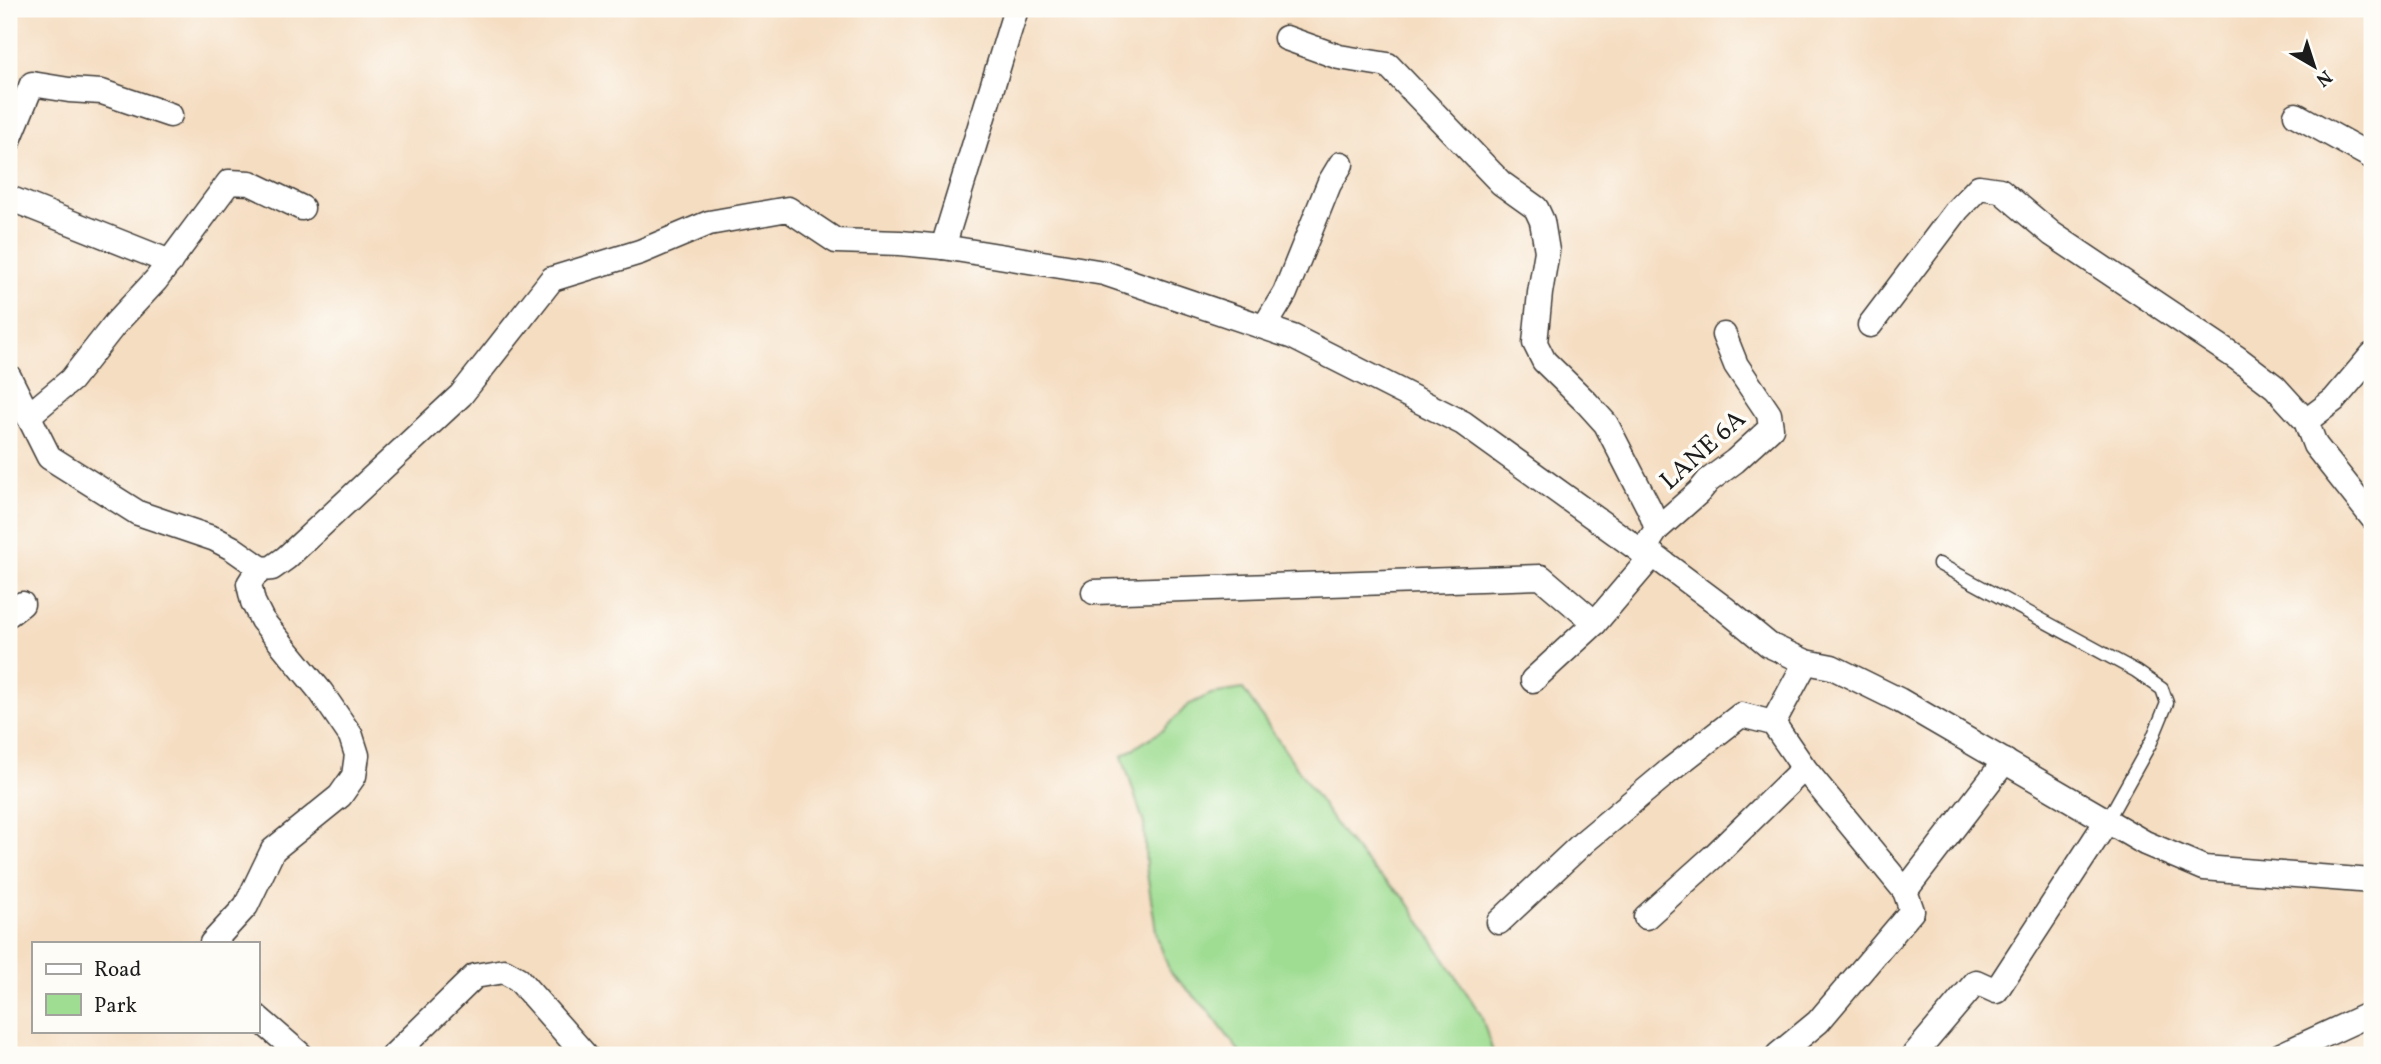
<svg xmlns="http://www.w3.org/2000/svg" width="2381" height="1064" viewBox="0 0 2381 1064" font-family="Vollkorn,serif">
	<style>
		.green { fill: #9fdd92; stroke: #5e7c57; stroke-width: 2 }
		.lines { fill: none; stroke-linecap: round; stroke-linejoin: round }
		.lane-casing { stroke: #3d3935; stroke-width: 15 }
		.street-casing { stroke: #3d3935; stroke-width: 27 }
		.lane { stroke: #fff; stroke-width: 12 }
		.street { stroke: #fff; stroke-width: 24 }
		.labels { text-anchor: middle; stroke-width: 7; stroke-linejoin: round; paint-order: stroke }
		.street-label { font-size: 26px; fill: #1c1c1c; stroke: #fdfcf7 }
	</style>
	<rect width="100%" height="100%" fill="#fdfcf7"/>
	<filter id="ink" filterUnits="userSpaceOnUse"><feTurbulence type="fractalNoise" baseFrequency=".0143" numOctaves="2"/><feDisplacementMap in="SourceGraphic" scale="14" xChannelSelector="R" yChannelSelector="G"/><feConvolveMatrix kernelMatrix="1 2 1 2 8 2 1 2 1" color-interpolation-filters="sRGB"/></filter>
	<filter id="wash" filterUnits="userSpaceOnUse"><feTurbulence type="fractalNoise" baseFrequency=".00686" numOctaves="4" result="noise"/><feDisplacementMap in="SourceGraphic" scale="28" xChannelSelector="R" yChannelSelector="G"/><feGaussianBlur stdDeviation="1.57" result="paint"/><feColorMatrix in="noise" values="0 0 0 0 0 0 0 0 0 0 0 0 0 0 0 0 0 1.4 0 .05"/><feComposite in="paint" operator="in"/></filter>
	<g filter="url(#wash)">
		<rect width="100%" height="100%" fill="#f5ddc1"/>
		<polygon class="green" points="1243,689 1345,838 1374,871 1405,898 1481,1015 1494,1055 1242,1055 1207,1009 1170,972 1157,937 1146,867 1144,824 1122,756 1163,730 1188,705 1211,694"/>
	</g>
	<g filter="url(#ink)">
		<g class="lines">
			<defs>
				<polyline id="lane" points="1939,564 2136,671 2162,689 2167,703 2151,742 2107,821"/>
				<g id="street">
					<polyline points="1286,38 1339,57 1388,65 1501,183 1536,208 1542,221 1547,251 1540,293 1535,343 1544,361 1587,403 1606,424 1650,510 1657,529 1642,552"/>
					<polyline points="2296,115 2372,157"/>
					<polyline points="9,140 32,84 69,90 102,92 170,115"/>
					<polyline points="9,198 170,262"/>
					<polyline points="943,247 1016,9"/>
					<polyline points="1870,325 1957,210 1979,187 2000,190 2052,234 2237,358 2275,387 2306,421 2315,445 2372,517"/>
					<polyline points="1265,326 1285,293 1329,184 1341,164"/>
					<polyline points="9,377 49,457 138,513 215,539 232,548 262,569 272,568 286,558 461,395 552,279 640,252 709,223 788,209 836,241 900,243 943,247 1104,273 1293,337 1463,423 1642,552 1653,555 1724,608 1769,645 1806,662 1832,667 1899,700 2145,843 2204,868 2372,881"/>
					<polyline points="28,416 71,380 115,324 156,280 229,182 250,183 302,208"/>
					<polyline points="2306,421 2334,400 2372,355"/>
					<polyline points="1657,529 1699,492 1708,481 1735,461 1771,428 1769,414 1736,365 1724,335"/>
					<polyline points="1094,592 1541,577 1595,623"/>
					<polyline points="9,614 22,604"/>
					<polyline points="1533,680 1595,623 1653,555"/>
					<polyline points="1804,768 1905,891"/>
					<polyline points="1646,917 1715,855 1804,768 1773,723 1806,662"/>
					<polyline points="1499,922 1584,842 1669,771 1741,715 1773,723"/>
					<polyline points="212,943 246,906 273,850 340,796 354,776 357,755 351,736 321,692 262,620 253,602 249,584 254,576 262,569"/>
					<polyline points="257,1017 301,1055"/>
					<polyline points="394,1055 475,976 504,971 518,979 585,1055"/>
					<polyline points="1778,1055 1818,1022 1912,911 1905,891 2005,761"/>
					<polyline points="1914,1055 1976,982 1996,991 2107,821"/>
					<polyline points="2281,1055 2372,1013"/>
				</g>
			</defs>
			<use href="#lane" class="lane-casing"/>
			<use href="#street" class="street-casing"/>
			<use href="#lane" class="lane"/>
			<use href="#street" class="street"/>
		</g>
	</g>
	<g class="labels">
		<g class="street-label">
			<text transform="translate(1702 449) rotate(-42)" y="9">LANE 6A</text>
		</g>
	</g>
	<rect width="2381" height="1064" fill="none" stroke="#fdfcf7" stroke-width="35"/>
	<rect x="32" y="942" width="228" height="91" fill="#fdfcf7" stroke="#a3a29f" stroke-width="2"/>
	<rect x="46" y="964" width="35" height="10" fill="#ffffff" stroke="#a3a29f" stroke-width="2"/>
	<text x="94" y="976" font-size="21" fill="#1c1c1c">Road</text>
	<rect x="46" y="994" width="35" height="21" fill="#9fdd92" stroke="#a3a29f" stroke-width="2"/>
	<text x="94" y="1012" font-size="21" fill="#1c1c1c">Park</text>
	<g transform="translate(2314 66) rotate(141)" stroke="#fdfcf7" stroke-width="5" paint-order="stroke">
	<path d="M0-5L12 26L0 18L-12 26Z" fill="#1c1c1c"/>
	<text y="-10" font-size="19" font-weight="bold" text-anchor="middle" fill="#1c1c1c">N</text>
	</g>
</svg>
